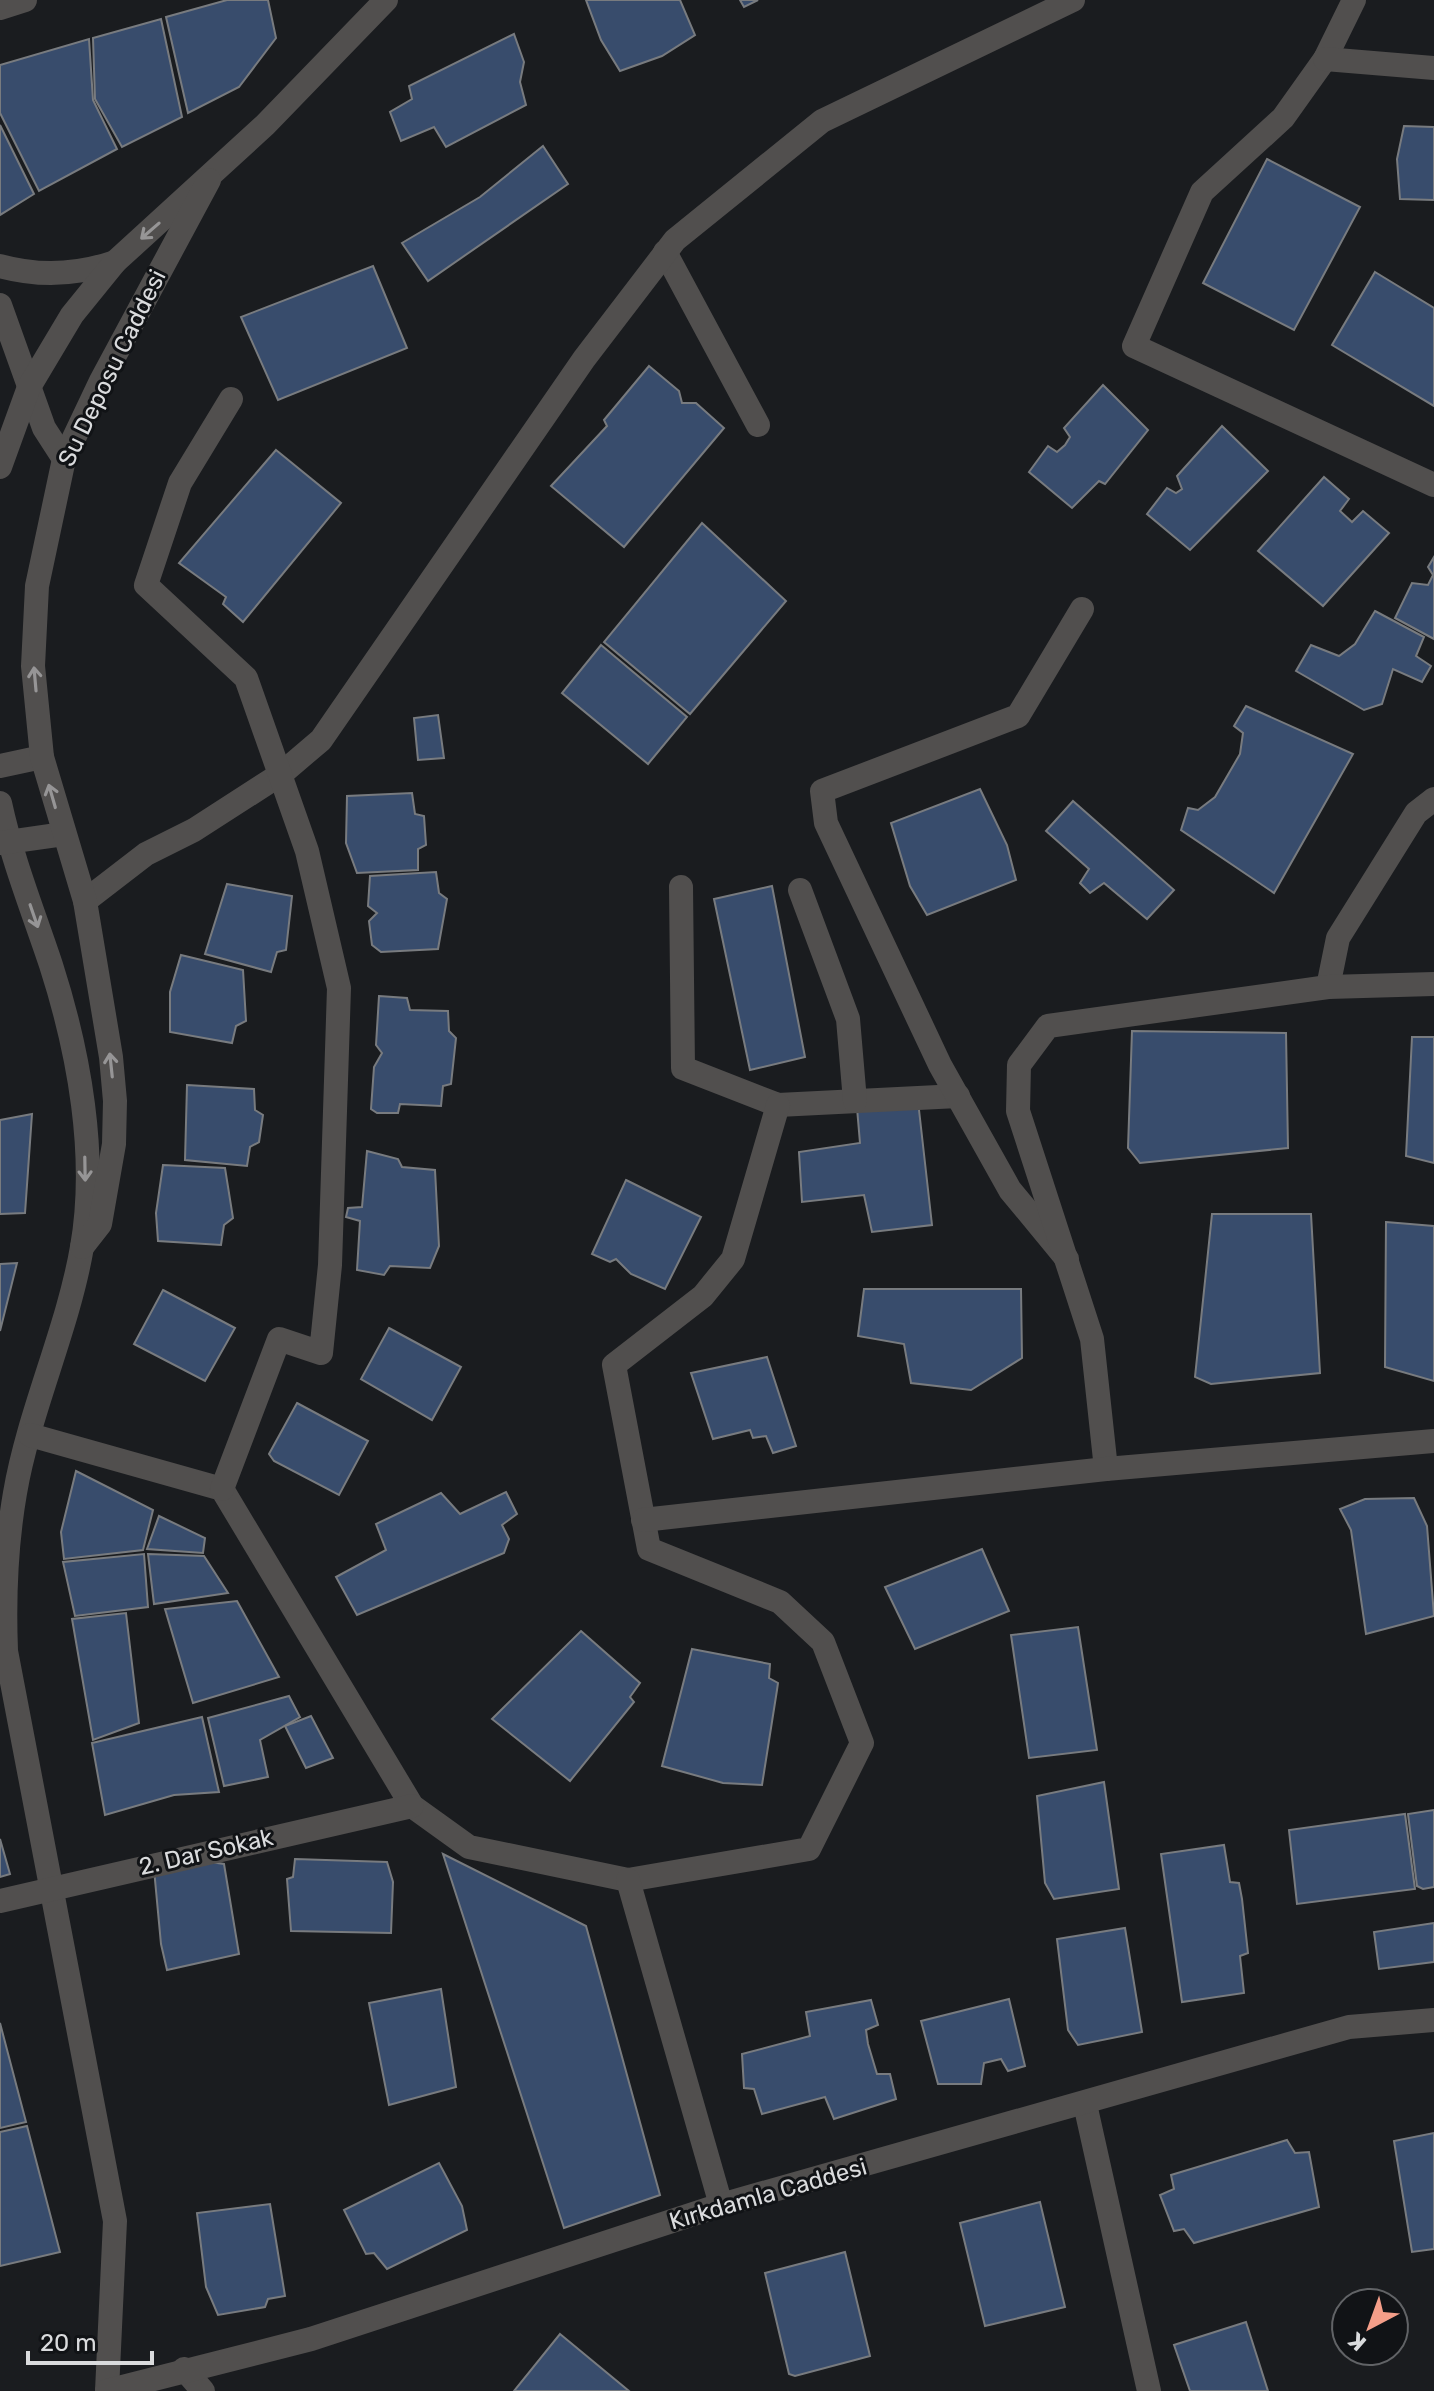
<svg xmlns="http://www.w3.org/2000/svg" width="1434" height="2391" viewBox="0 0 1434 2391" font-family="Rubik,sans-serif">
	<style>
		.building { fill: #384c6c; stroke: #787b7f; stroke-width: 2 }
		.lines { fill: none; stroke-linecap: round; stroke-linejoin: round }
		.minor { stroke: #514f4e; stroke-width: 24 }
		.oneway { stroke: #969596 }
		.labels { text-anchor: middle; stroke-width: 6; stroke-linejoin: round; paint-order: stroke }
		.street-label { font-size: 24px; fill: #dadbdd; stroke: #111316 }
	</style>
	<rect width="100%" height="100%" fill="#1a1c1f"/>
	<g class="building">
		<polygon points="227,0 268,0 276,38 239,87 188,113 166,17"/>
		<polygon points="586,0 680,0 695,35 662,56 620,71 601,40"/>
		<polygon points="740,0 758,0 744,7"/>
		<polygon points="161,19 182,117 122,147 95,99 93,38"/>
		<polygon points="514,34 524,62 520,82 526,105 446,147 434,127 401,141 390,112 412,99 409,86"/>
		<polygon points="89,39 93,100 117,149 39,191 0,113 0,65"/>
		<polygon points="0,125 34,194 0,215"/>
		<polygon points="1404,126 1434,127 1434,200 1400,199 1397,159"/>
		<polygon points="543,146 568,184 428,281 402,243 480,197"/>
		<polygon points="1267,159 1360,207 1294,330 1203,283"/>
		<polygon points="373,266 407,348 278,400 241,317"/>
		<polygon points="1375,272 1434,308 1434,406 1332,345"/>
		<polygon points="649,366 679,391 682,403 696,403 724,428 624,547 551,486 607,426 604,420"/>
		<polygon points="1103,385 1148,430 1105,484 1099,481 1072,508 1029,472 1048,446 1057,452 1065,445 1070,437 1064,428"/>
		<polygon points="1222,426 1268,471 1190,550 1147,514 1167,488 1176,493 1182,489 1177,476"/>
		<polygon points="276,450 341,503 243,622 223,604 226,597 179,563"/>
		<polygon points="1324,477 1349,499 1340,511 1352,522 1363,511 1389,533 1323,606 1258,551"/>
		<polygon points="702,523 786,601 690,714 604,642"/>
		<polygon points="1434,557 1434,639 1395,618 1412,583 1428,585 1433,575 1428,567"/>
		<polygon points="1375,611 1424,637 1416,656 1431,666 1422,682 1393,669 1382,704 1364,710 1296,671 1311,645 1339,656 1355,644"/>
		<polygon points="601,645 687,717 648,764 562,693"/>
		<polygon points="1246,706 1353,754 1274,893 1181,830 1188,808 1198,810 1215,797 1240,754 1243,733 1234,726"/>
		<polygon points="438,715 444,758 418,760 414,718"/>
		<polygon points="980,789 1007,845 1016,880 927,915 910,886 891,823"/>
		<polygon points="412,793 415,814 424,816 426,845 418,849 418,870 357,873 346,843 347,796"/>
		<polygon points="1073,801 1174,890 1147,919 1104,883 1090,893 1080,883 1089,869 1046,831"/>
		<polygon points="436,872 439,893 447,899 438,949 381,952 372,945 369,921 377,913 368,906 370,876"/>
		<polygon points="227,884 292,896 286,950 277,952 271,972 205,954"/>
		<polygon points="772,886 805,1057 750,1070 714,899"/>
		<polygon points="181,955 243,970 246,1021 236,1026 232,1043 170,1032 170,992"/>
		<polygon points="379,996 407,998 410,1010 448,1011 449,1031 456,1038 451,1084 443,1086 441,1106 400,1104 398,1113 377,1113 371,1109 374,1067 382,1053 376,1045"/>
		<polygon points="1132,1031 1286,1033 1288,1148 1140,1163 1128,1148"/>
		<polygon points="1412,1037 1434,1037 1434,1163 1406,1156"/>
		<polygon points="187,1085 254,1089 255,1110 263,1115 259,1142 250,1147 247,1166 185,1160"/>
		<polygon points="918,1101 932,1225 872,1232 864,1195 802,1202 799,1152 860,1143 857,1108"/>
		<polygon points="32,1114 25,1213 0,1214 0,1120"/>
		<polygon points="367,1151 398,1159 402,1167 435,1170 439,1246 430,1268 390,1266 384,1275 357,1270 360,1221 346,1217 348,1208 362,1207"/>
		<polygon points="163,1165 225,1168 233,1218 224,1225 221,1245 158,1241 156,1213"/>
		<polygon points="626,1180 701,1217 665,1289 631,1274 616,1259 610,1262 592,1254"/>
		<polygon points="1212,1214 1311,1214 1320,1373 1211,1384 1195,1377"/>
		<polygon points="1386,1222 1434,1226 1434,1381 1385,1367"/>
		<polygon points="17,1263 0,1331 0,1264"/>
		<polygon points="864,1289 1021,1289 1022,1358 971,1390 911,1383 904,1344 858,1336"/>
		<polygon points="163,1290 235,1328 205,1381 134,1344"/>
		<polygon points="389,1328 461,1367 432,1420 361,1379"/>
		<polygon points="767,1357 796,1446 773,1453 766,1436 753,1438 750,1430 713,1439 691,1373"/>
		<polygon points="297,1403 368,1441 339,1495 274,1461 269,1454"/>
		<polygon points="76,1471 153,1510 143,1550 64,1559 61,1532"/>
		<polygon points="506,1492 517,1514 502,1525 509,1539 504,1553 357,1615 336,1577 386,1550 376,1524 441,1493 460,1514"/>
		<polygon points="1414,1498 1427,1526 1434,1616 1366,1634 1351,1530 1340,1509 1365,1499"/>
		<polygon points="159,1516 205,1538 203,1553 147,1549"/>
		<polygon points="982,1549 1009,1611 915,1649 885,1587"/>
		<polygon points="144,1554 148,1607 75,1616 63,1562"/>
		<polygon points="148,1554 204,1556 228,1593 154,1604"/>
		<polygon points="237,1601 279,1677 193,1703 165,1609"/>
		<polygon points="126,1613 139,1723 93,1740 72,1619"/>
		<polygon points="1078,1627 1097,1750 1029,1758 1011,1635"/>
		<polygon points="581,1631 640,1683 630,1697 634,1702 570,1781 492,1719"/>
		<polygon points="692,1649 770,1664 769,1678 778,1683 777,1690 762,1785 723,1783 662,1766"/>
		<polygon points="289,1696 300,1717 260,1740 268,1777 224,1786 208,1718"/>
		<polygon points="311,1716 333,1758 306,1768 285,1726"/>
		<polygon points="202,1717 219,1792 174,1795 105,1815 92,1743"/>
		<polygon points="1104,1782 1119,1889 1054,1899 1045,1883 1037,1796"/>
		<polygon points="1434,1810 1434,1887 1423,1889 1417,1886 1408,1814"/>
		<polygon points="1405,1814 1415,1889 1297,1904 1289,1830"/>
		<polygon points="0,1839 10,1874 0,1877"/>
		<polygon points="1224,1845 1230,1882 1239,1883 1242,1899 1248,1953 1240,1956 1244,1993 1182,2002 1161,1854"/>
		<polygon points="443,1854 586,1926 660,2195 564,2228"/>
		<polygon points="295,1859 387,1862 393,1882 391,1933 291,1931 287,1879 293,1877"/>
		<polygon points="204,1861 224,1864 239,1954 167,1970 161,1944 154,1869"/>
		<polygon points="1434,1923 1434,1962 1379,1969 1374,1932"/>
		<polygon points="1125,1928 1142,2032 1078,2045 1068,2030 1057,1939"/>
		<polygon points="441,1989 456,2087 389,2105 369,2003"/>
		<polygon points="1009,1999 1025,2066 1008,2071 1001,2059 984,2063 981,2084 938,2084 921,2021"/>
		<polygon points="871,2000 878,2025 866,2030 868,2044 877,2074 890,2074 896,2099 834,2119 825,2097 762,2114 754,2089 744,2088 742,2054 810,2036 806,2012"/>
		<polygon points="0,2023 26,2122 0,2128"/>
		<polygon points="27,2126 60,2252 0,2266 0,2132"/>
		<polygon points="1434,2133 1434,2249 1412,2252 1394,2141"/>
		<polygon points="1287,2140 1295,2153 1309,2152 1319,2207 1194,2243 1184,2229 1174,2231 1160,2195 1174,2189 1171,2175"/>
		<polygon points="439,2163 462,2206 467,2230 387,2269 374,2253 366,2254 344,2210"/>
		<polygon points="1040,2202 1065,2307 985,2326 960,2223"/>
		<polygon points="270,2204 285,2296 268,2299 265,2307 218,2315 206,2287 197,2213"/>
		<polygon points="845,2252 870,2356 795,2376 789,2374 765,2273"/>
		<polygon points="1246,2322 1268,2391 1190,2391 1174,2345"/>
		<polygon points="560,2334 629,2391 514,2391"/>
	</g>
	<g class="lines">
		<g class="minor">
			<polyline points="1354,0 1325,59 1283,118 1202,192 1134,346 1434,485"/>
			<polyline points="0,8 25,0"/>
			<polyline points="1325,59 1434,68"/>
			<polyline points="665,252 758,425"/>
			<path d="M0 266C40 277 77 275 115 262"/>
			<polyline points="0,305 44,428 64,459"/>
			<polyline points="0,467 29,387 72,315 115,262 265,125 386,0"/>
			<polyline points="0,766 42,757"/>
			<path d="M0 803C12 859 33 911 51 965 79 1052 98 1156 82 1247 68 1329 29 1411 15 1493 6 1545 4 1599 6 1651L115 2221 107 2391"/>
			<polyline points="0,843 64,834"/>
			<polyline points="681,887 683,1068 778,1105 958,1096"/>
			<polyline points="800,890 848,1019 855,1101"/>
			<polyline points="85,901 146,854 194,830 281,774 321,740 584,359 675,240 822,121 1073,0"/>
			<polyline points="1328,987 1338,938 1416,813 1434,799"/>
			<polyline points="82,1247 100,1224 114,1144 115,1101 111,1057 85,901 42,757 33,666 37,586 64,459 101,381 209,180"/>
			<polyline points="1067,1259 1010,1190 940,1065 826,823 822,791 1018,716 1082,609"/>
			<polyline points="30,1435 222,1489 412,1806 469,1847 628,1880 809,1849 862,1743 823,1642 780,1602 649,1549 614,1365 703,1296 733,1259 778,1105"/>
			<polyline points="1106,1469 1092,1339 1018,1111 1019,1065 1048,1026 1328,987 1434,984"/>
			<polyline points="222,1489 279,1339 321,1353 330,1265 339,988 307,851 246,678 146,585 180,483 231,399"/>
			<polyline points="643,1520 1106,1469 1434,1441"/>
			<polyline points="628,1880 721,2205"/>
			<polyline points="0,1901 412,1806"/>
			<polyline points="1085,2104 1149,2391"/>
			<polyline points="184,2369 203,2391"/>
			<polyline points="107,2391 311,2339 721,2205 1349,2027 1434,2020"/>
		</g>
	</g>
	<defs><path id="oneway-shaft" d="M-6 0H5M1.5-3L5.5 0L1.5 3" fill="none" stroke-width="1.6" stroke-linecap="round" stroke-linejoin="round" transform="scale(2)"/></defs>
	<g class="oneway">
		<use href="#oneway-shaft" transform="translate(150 231) rotate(139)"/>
		<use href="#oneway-shaft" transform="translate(35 679) rotate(-95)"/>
		<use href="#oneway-shaft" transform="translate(52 796) rotate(-106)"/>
		<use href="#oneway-shaft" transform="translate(34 916) rotate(71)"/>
		<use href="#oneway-shaft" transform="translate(111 1065) rotate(-96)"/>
		<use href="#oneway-shaft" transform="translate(85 1169) rotate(89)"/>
	</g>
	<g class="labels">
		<g class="street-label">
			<text transform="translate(112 368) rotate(-64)" y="8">Su Deposu Caddesi</text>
			<text transform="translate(206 1852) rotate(-13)" y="8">2. Dar Sokak</text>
			<text transform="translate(768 2194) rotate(-16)" y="8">Kırkdamla Caddesi</text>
		</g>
	</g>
	<g transform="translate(1370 2327) rotate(221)"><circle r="38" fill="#111316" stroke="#616366" stroke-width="2"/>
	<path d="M0-6L14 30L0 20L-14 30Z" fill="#f49e89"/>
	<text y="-12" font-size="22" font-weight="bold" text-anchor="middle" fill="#dadbdd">K</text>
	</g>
	<path d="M28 2351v12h124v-12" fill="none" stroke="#dadbdd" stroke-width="4"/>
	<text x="40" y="2351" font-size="24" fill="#dadbdd" stroke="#111316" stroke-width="6" paint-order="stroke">20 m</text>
</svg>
